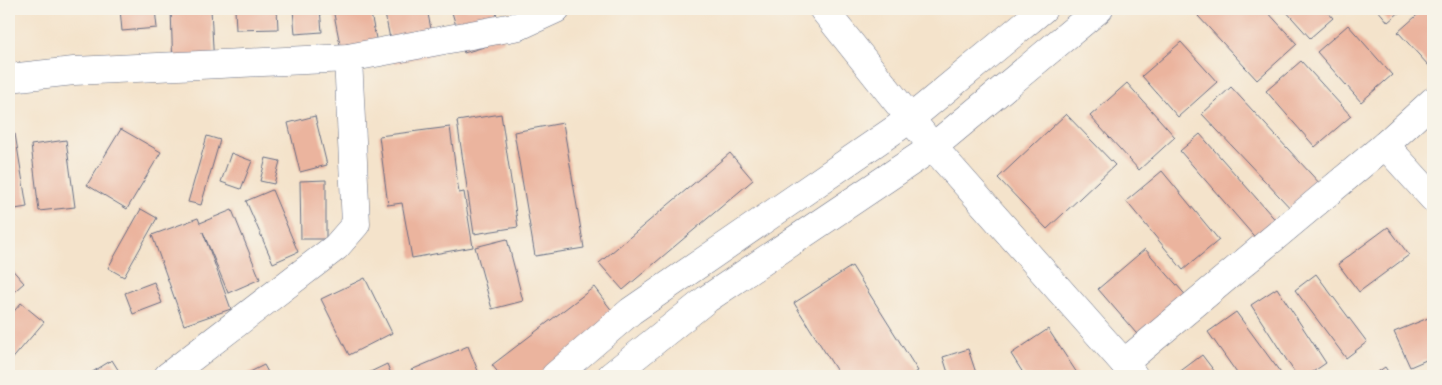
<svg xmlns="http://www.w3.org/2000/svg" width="1442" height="385" viewBox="0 0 1442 385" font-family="Sriracha,sans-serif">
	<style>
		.building { fill: #ebb49e }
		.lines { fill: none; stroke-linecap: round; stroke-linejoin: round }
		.minor-casing { stroke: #676e84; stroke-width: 29 }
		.minor { stroke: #fff; stroke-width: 28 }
	</style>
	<rect width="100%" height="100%" fill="#f7f3e8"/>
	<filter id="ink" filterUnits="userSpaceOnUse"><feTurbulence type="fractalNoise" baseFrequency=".02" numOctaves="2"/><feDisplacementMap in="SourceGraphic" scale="10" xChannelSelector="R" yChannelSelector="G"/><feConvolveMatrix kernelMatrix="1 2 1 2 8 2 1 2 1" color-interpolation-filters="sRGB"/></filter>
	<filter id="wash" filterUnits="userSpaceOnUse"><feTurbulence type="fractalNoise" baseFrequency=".0096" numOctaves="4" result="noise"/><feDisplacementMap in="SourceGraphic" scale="20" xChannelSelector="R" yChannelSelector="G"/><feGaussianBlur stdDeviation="1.12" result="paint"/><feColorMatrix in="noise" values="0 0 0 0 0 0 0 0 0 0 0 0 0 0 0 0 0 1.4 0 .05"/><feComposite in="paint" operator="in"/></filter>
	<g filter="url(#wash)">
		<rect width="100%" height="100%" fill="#f4e3cb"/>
		<g id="blocks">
			<g class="building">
				<polygon points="120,9 155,9 157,28 122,31"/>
				<polygon points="171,9 211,9 214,67 173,69"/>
				<polygon points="235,9 277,9 278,29 236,30"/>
				<polygon points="293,9 320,9 322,32 295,34"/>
				<polygon points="333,9 370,9 381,63 345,70"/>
				<polygon points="384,9 427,9 436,54 395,63"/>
				<polygon points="451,9 495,9 504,41 464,53"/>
				<polygon points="1205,9 1265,9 1297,44 1257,80 1198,16"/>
				<polygon points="1284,9 1325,9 1333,18 1310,38"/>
				<polygon points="1377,9 1399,9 1401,11 1388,22"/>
				<polygon points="1424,9 1433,9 1433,63 1429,66 1398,32"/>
				<polygon points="1348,25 1392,75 1361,102 1317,52"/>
				<polygon points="1181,42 1217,82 1178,117 1142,76"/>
				<polygon points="1301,61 1351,116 1315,147 1266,91"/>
				<polygon points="1127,83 1175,137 1139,170 1090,116"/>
				<polygon points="1231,87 1322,186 1294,212 1202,114"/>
				<polygon points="501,114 518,227 474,234 457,121"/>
				<polygon points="1066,114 1115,165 1047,229 998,178"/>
				<polygon points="315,116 327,165 300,172 288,123"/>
				<polygon points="563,123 584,248 535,256 514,132"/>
				<polygon points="450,127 459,193 464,192 473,247 412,258 402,203 388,205 379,136"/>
				<polygon points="121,129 161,152 127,209 87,185"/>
				<polygon points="15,134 27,207 9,210 9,136"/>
				<polygon points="1200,134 1279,224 1259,242 1180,151"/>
				<polygon points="207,136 220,140 201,205 188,202"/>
				<polygon points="66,140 75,207 39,211 31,145"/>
				<polygon points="231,153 252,161 241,189 221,182"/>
				<polygon points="730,153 753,180 623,290 599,263"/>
				<polygon points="266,158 280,161 274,184 260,181"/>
				<polygon points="1162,171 1219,240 1183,270 1126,201"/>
				<polygon points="326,180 326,239 301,239 300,181"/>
				<polygon points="272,190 298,252 273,263 246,201"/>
				<polygon points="141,209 157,218 124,277 108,268"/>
				<polygon points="232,210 260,279 228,293 203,232 231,309 184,325 152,235 198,218 200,223"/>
				<polygon points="1388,227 1409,255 1359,292 1338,264"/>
				<polygon points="507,239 523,301 492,309 475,247"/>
				<polygon points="1145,249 1190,300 1142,340 1098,289"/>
				<polygon points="9,266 24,283 9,296"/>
				<polygon points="852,266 918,371 910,376 840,376 794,303"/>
				<polygon points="1316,274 1367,342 1346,358 1295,290"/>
				<polygon points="365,278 392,333 349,355 321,299"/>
				<polygon points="154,282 162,303 133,314 125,293"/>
				<polygon points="594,287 616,316 536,376 501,376 492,365"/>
				<polygon points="1277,288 1326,363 1307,376 1297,376 1251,305"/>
				<polygon points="21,303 44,322 9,363 9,317"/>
				<polygon points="1236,312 1283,376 1239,376 1208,332"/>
				<polygon points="1433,316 1433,357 1410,367 1394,332"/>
				<polygon points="1048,329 1079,376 1025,376 1011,354"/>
				<polygon points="468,346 480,376 414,376 411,370"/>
				<polygon points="968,349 977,376 949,376 943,357"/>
				<polygon points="1202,355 1218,376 1174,376"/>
				<polygon points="112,360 122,376 86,376"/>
				<polygon points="387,364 392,376 362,376"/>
				<polygon points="264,365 270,376 242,376"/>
				<polygon points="1385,367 1391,376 1372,376"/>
			</g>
		</g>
	</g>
	<g filter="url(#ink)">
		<use href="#blocks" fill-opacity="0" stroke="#676e84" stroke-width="1"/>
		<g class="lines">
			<defs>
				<g id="minor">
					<polyline points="823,9 933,147 1124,363 1134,376"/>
					<polyline points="9,78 74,71 348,58 519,26 556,9"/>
					<polyline points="1385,145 1433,198"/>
					<polyline points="1124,363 1385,145 1433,101"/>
					<polyline points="168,376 336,247 356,224 348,58"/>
					<polyline points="555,376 631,311 910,119 1043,9"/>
					<polyline points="611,376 707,299 933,147 1099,9"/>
				</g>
			</defs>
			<use href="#minor" class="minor-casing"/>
			<use href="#minor" class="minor"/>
		</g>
	</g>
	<rect width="1442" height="385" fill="none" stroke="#f7f3e8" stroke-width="30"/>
</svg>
